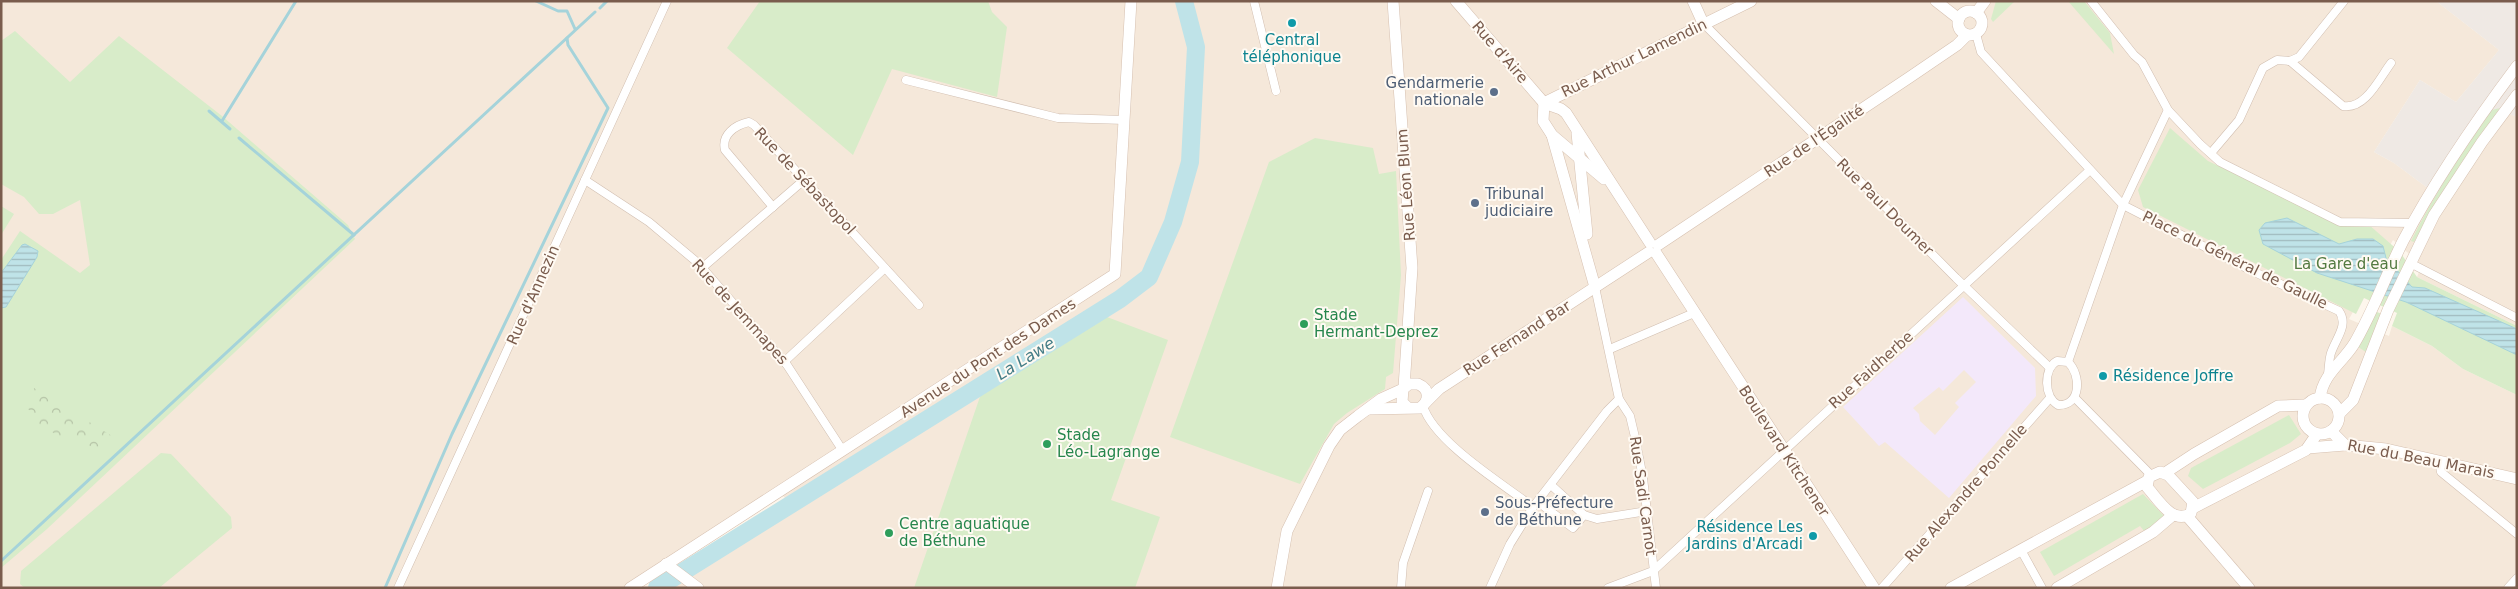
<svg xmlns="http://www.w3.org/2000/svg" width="2518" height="589" viewBox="0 0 2518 589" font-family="'DejaVu Sans',sans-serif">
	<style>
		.residential { fill: #f5e8da }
		.industrial { fill: #efe9e4 }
		.education { fill: #f3e8fa; fill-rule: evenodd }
		.green { fill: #d8ecc9 }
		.forest { fill: url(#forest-crowns) }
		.water { fill: url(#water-rules); stroke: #a5d3da }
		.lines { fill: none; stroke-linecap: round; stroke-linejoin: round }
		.stream { stroke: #a5d3da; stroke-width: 3 }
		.river { stroke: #bfe3e8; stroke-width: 18 }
		.street-casing { stroke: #d1beb0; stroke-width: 9 }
		.secondary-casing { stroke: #d6c0b0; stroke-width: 12 }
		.street { stroke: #fff; stroke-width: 8 }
		.secondary { stroke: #fff; stroke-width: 11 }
		.culture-dot { fill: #0f9aa8; stroke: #fffaf3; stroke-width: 2 }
		.service-dot { fill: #5c6f8a; stroke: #fffaf3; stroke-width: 2 }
		.leisure-dot { fill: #2e9e5b; stroke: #fffaf3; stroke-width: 2 }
		.labels { text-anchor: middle; stroke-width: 4; stroke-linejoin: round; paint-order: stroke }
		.culture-label { font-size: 15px; fill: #0d838f; stroke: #fffaf3 }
		.street-label { font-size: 15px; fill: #7a5c4d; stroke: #fffaf3 }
		.service-label { font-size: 15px; fill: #4e5e75; stroke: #fffaf3; text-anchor: start }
		.park-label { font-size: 15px; fill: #537a41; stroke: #fffaf3 }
		.leisure-label { font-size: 15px; fill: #27864d; stroke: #fffaf3; text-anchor: start }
		.water-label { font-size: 16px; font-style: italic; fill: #437c86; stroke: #fffaf3 }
	</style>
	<defs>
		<pattern id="forest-crowns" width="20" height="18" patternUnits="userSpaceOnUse" patternTransform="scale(1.25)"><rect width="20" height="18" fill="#d8ecc9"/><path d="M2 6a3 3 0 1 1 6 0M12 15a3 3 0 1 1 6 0" fill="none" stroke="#b4c2a5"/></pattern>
		<pattern id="water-rules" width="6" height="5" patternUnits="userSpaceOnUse" patternTransform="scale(1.25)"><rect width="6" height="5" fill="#bfe3e8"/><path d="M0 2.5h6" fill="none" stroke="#a0bbbe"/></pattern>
	</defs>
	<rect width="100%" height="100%" fill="#fdf6ec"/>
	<polygon class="residential" points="1,1 2436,1 2499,50 2456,102 2420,80 2374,152 2394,163 2437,195 2498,109 2517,117 2517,326 2417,277 2422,265 2393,240 2349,319 2389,336 2392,326 2432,346 2463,369 2517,395 2517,588 669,588 794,507 783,496 639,588 1,588"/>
	<polygon class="industrial" points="2436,1 2517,1 2517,117 2498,110 2437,195 2394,163 2374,152 2420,80 2456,102 2499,50"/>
	<path class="education" d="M1963 297 2035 368 2036 396 1949 498 1885 442 1879 446 1843 407ZM1964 370 1976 382 1955 403 1959 407 1935 435 1920 421 1919 414 1913 408 1939 387 1943 391Z"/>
	<g class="green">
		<polygon points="760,1 988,1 992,12 1007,27 997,97 892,69 853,155 727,48"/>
		<polygon points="1996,1 2015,1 1993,22 1991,19"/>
		<polygon points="2068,1 2084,1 2110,33 2114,54"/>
		<polygon points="15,31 70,82 119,36 222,116 348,225 355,239 47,529 1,568 1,260 20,231 80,273 90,265 80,200 53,214 39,214 24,197 1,184 1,41"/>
		<path d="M2500 108 2435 203 2414 242 2411 241C2434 195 2462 152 2492 110Z"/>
		<polygon points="2170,128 2208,161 2343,225 2368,224 2400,252 2417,277 2517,326 2517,395 2463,369 2432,346 2392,326 2397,313 2364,298 2356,314 2143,207 2138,190"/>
		<polygon points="1315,138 1373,148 1379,174 1396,171 1401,275 1393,373 1386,377 1385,389 1347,413 1334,424 1300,484 1170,437 1269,162"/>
		<polygon points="1,206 14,214 1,235"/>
		<polygon points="2377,312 2382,314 2366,352 2358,347"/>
		<polygon points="1099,314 1168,340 1111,500 1160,517 1135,588 914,588 983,388 1029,361"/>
		<polygon points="2289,415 2301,434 2290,443 2203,489 2188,476 2191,468"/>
		<polygon points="161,453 171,454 231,517 232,528 159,588 25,588 20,584 21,571"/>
		<polygon points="2143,494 2165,517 2146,533 2140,526 2054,576 2040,552"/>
	</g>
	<polygon class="forest" points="34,388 112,436 101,452 67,433 63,439 36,422 26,405"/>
	<g class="water">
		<polygon points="2287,218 2339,244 2357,239 2373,239 2383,246 2386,258 2412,287 2425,288 2517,329 2517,355 2406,302 2317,273 2263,244 2259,230 2265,223"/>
		<polygon points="25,244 38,251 37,257 6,307 1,308 1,273 22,245"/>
	</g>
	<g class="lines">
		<g class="stream">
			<polyline points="536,1 558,11 567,11 575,29"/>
			<polyline points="600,8 607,1"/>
			<polyline points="209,111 230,129"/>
			<polyline points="222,121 296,1"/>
			<polyline points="239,138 354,235"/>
			<polyline points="1,561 595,12"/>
			<polyline points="385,588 452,434 608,108 568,45 567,38"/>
		</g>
		<polyline class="river" points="657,588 1120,299 1149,277 1173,222 1190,162 1196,47 1184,1"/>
		<defs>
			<g id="street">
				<polyline points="1254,1 1276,91"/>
				<polyline points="2091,1 2134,55 2142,62 2168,110 2200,144 2220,162 2340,222 2413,223"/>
				<polyline points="1703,23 1956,278 2049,367"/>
				<path d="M1976 34 1981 52 2123 205 2250 270 2339 311C2349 325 2336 338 2331 353 2329 359 2329 367 2328 374"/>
				<path d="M2290 61 2343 106C2365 110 2379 79 2391 63"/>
				<polyline points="906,80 1058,118 1125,120"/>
				<polyline points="2211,153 2239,120 2263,68 2277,60 2290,61 2299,57 2344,1"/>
				<polyline points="585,180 649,222 698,263 787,365 843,451"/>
				<path d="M773 207 725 150C721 135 735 125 749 122L754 125 919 305"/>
				<polyline points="2410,263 2517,318"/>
				<polyline points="702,268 804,180"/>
				<polyline points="1595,287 1619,399 1630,416 1635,437 1643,478 1656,588"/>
				<polyline points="1610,349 1694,313"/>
				<polyline points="785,361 885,268"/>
				<path d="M2057 361 2068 362C2081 374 2082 406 2058 405 2044 397 2043 369 2057 361Z"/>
				<polyline points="2068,362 2123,205 2168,110"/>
				<polyline points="2075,398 2151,475"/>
				<path d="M1423 406C1434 442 1503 484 1533 507"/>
				<polyline points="2439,461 2441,472 2517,534"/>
				<polyline points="1538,502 1573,528 1584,515 1551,485"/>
				<polyline points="1584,515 1597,519 1647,511"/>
				<polyline points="2021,550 2042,588"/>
				<polyline points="398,588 667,1"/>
				<polyline points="1401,588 1403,563 1428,491"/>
				<polyline points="1490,588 1510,544 1533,507 1607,411 1619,399"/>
				<polyline points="1608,588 1653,571 2090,170"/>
				<polyline points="1882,588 2050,398"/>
				<polyline points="2508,588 2517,578"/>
			</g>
			<g id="secondary">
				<polyline points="1393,1 1412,268 1404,387"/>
				<polyline points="1456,1 1544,103"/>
				<polyline points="1693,1 1703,23"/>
				<polyline points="1936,1 1959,19"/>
				<circle cx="1970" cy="23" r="12"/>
				<polyline points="1976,13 1985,1"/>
				<polyline points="1544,103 1751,1"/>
				<polyline points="1544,103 1561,109 1566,113 1650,243"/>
				<polyline points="1544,103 1543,121 1552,135 1604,179"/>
				<polyline points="1577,133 1587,234"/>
				<polyline points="1552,135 1595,287"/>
				<polyline points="1658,245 1910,77 1957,45 1967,35"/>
				<polyline points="1656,253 1874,588"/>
				<circle cx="2321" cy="416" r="18"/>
				<path d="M2320 398C2323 374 2342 363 2354 344 2373 312 2386 275 2403 241 2435 180 2475 122 2517 66"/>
				<polyline points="1426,402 1439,389 1649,252"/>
				<path d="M1368 409 1420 408C1430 401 1430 389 1418 384H1409L1403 389 1402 402 1408 408"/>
				<polyline points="2339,414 2353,400 2388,310 2434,215 2482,142 2517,95"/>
				<polyline points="2331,431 2345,445 2386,449 2517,479"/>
				<polyline points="2308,448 2345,445"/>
				<path d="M2160 472 2168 475 2193 502 2191 513C2173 526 2158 499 2147 487L2149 477Z"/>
				<polyline points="2165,473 2194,454 2278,406 2306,405"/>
				<polyline points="2193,508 2306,450 2317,434"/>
				<polyline points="2187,516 2249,588"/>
				<polyline points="666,564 698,588"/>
				<polyline points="630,588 1115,274 1131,1"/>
				<polyline points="1277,588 1287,531 1329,446 1340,430 1358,416 1381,399 1403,389"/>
				<polyline points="1951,588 2147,481"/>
				<polyline points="2057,588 2153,532 2173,515"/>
			</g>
		</defs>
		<use href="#street" class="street-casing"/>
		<use href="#secondary" class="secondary-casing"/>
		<use href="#street" class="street"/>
		<use href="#secondary" class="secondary"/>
	</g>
	<g class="culture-dot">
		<circle cx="1292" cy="23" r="5"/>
		<circle cx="2103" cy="376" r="5"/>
		<circle cx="1813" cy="536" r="5"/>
	</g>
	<g class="service-dot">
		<circle cx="1494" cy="92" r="5"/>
		<circle cx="1475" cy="203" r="5"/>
		<circle cx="1485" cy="512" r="5"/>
	</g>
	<g class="leisure-dot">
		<circle cx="1304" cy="324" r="5"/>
		<circle cx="1047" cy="444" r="5"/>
		<circle cx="889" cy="533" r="5"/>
	</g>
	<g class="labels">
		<g class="culture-label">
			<text x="1292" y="45">Central<tspan x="1292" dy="17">téléphonique</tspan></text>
			<text x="2113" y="381" text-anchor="start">Résidence Joffre</text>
			<text x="1803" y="532" text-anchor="end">Résidence Les<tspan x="1803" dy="17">Jardins d'Arcadi</tspan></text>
		</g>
		<g class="street-label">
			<text transform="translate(1500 52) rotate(49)" y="5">Rue d'Aire</text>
			<text transform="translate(1634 58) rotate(-26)" y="5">Rue Arthur Lamendin</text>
			<text transform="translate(1814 141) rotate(-34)" y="5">Rue de l'Égalité</text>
			<text transform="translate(805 181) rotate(47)" y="5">Rue de Sébastopol</text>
			<text transform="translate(1406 185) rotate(-94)" y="5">Rue Léon Blum</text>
			<text transform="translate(1885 207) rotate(45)" y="5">Rue Paul Doumer</text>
			<text transform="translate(2235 260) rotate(26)" y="5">Place du Général de Gaulle</text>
			<text transform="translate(533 295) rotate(-66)" y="5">Rue d'Annezin</text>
			<text transform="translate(740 312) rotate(48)" y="5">Rue de Jemmapes</text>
			<text transform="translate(1517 338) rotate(-33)" y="5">Rue Fernand Bar</text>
			<text transform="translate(988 358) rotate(-33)" y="5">Avenue du Pont des Dames</text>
			<text transform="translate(1871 370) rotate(-42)" y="5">Rue Faidherbe</text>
			<text transform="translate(1784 451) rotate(57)" y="5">Boulevard Kitchener</text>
			<text transform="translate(2421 459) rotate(11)" y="5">Rue du Beau Marais</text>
			<text transform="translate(1966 493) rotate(-49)" y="5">Rue Alexandre Ponnelle</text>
			<text transform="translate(1643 496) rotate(82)" y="5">Rue Sadi Carnot</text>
		</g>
		<g class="service-label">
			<text x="1484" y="88" text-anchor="end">Gendarmerie<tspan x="1484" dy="17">nationale</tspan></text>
			<text x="1485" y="199">Tribunal<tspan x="1485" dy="17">judiciaire</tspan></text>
			<text x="1495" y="508">Sous-Préfecture<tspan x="1495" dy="17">de Béthune</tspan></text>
		</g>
		<g class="park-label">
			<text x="2346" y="269">La Gare d'eau</text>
		</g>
		<g class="leisure-label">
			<text x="1314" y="320">Stade<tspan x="1314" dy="17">Hermant-Deprez</tspan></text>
			<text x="1057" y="440">Stade<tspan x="1057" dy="17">Léo-Lagrange</tspan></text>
			<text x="899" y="529">Centre aquatique<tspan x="899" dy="17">de Béthune</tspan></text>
		</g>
		<g class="water-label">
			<text transform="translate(1025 358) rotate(-32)" y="6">La Lawe</text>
		</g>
	</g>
	<rect width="2518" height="589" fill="none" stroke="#7a5c4d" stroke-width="5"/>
</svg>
